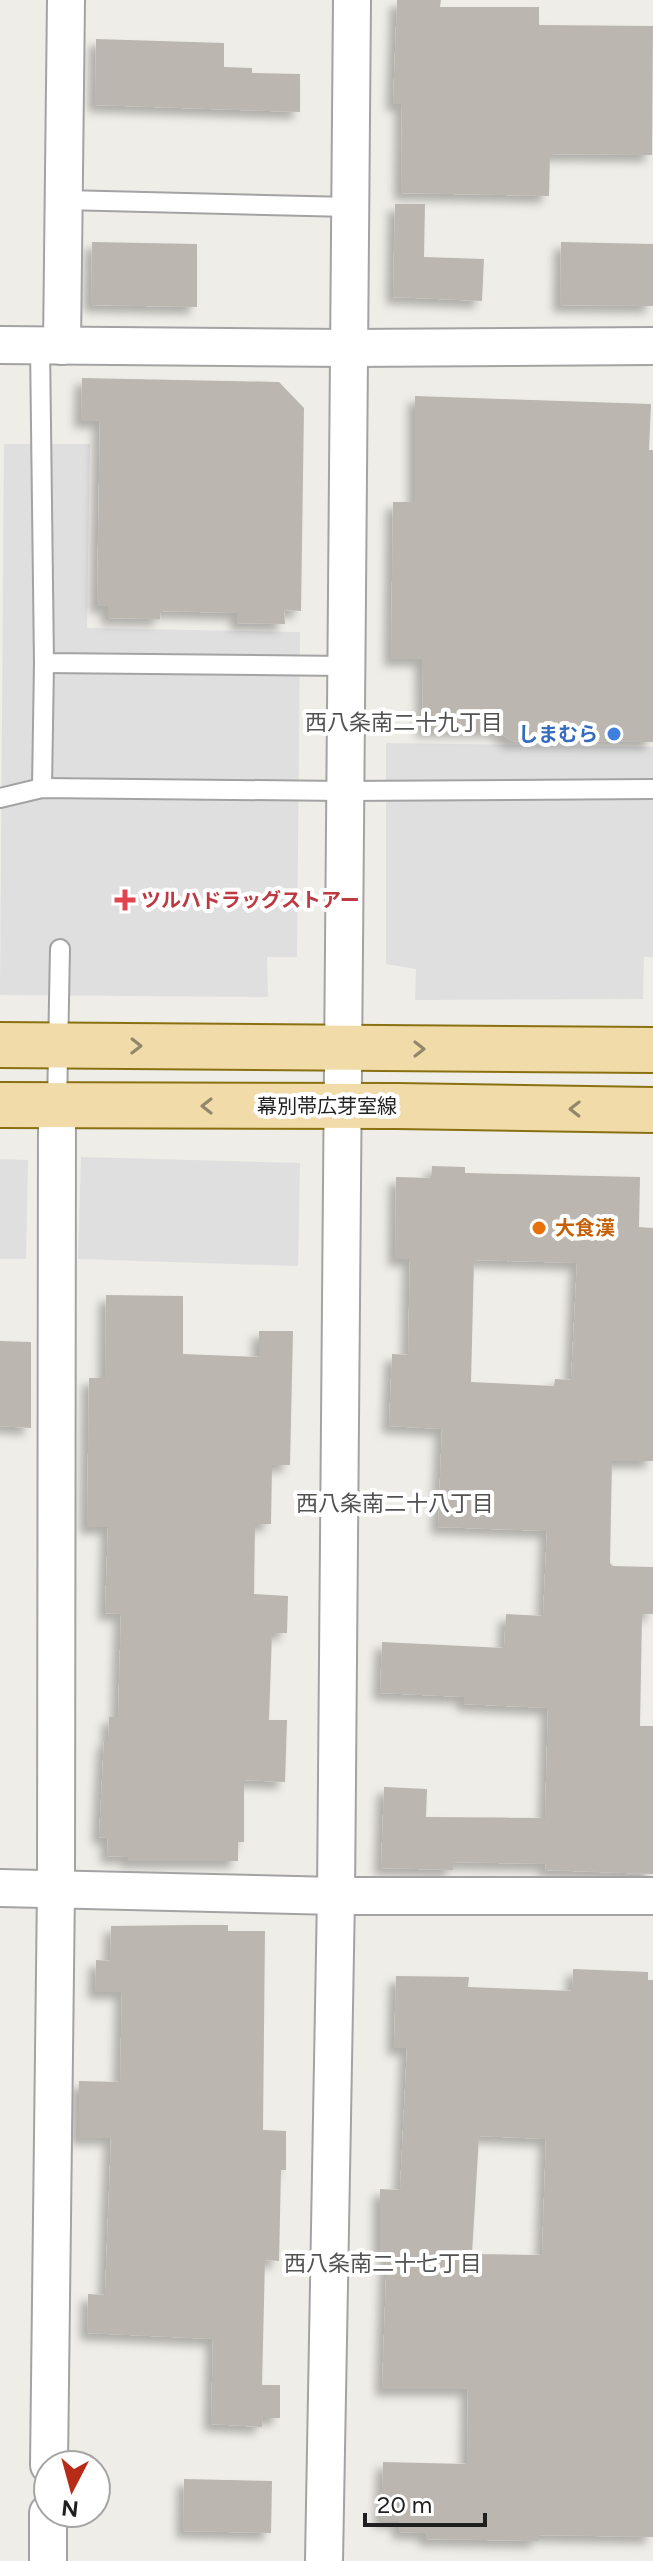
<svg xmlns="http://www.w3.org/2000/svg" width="653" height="2561" viewBox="0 0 653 2561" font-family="Figtree,'Noto Sans JP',sans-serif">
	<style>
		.parking { fill: #dfdfdf }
		.building { fill: #bcb6b0; fill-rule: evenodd; filter: url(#shadow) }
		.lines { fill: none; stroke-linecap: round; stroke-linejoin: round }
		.lane-casing { stroke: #a3a3a3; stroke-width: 22 }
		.street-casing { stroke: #a3a3a3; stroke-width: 40 }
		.primary-casing { stroke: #897112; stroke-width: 48 }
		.lane { stroke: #fff; stroke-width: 18 }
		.street { stroke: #fff; stroke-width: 36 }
		.primary { stroke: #f1dba9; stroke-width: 44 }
		.oneway { stroke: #92866b }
		.shop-dot { fill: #3f7fe0; stroke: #fff; stroke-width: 3 }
		.health-dot { fill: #e0444e; stroke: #fff; stroke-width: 3 }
		.food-dot { fill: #e8710a; stroke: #fff; stroke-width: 3 }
		.labels { text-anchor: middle; stroke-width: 8; stroke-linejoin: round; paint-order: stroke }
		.shop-label { font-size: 20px; font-weight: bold; fill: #366cbe; stroke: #fff; text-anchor: end }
		.health-label { font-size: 20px; font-weight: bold; fill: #be3a42; stroke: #fff; text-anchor: start }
		.street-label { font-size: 20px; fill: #1f1f1f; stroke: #fff }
		.food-label { font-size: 20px; font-weight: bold; fill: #c56008; stroke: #fff; text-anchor: start }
		.neighbourhood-label { font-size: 22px; fill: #525252; stroke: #fff }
	</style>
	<defs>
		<filter id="shadow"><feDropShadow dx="-7" dy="7" stdDeviation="4" flood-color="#0004"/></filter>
	</defs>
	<rect width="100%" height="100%" fill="#efede7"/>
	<g class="parking">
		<polygon points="4,444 90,444 87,628 300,632 297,957 267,957 268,997 0,995"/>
		<polygon points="386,743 653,747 653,957 644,957 643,999 415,1000 416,969 386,964"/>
		<polygon points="81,1157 300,1163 298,1266 78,1259"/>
		<polygon points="0,1159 28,1160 26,1259 0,1259"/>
	</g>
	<g class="building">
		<polygon points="397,0 441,0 440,7 539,7 539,25 653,26 652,155 550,154 549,196 401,193 402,104 393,104"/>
		<polygon points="96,39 224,43 224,67 252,68 252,73 300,74 300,112 95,105"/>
		<polygon points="395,204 425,204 424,257 484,259 482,301 393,297"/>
		<polygon points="92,242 197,244 197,307 91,305"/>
		<polygon points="561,242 653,244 653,306 560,305"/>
		<polygon points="82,378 279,382 304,408 301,611 284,610 285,624 237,623 237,613 161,611 160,619 108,618 108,606 97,606 100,421 81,421"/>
		<polygon points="415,396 651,404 649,450 653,450 653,742 512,741 495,730 423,730 422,659 391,659 393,502 415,502"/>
		<path d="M432 1166 465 1167V1173L640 1177 639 1227 653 1228V1461H612L610 1563 613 1566 653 1567V1614H642L640 1726H653V1874L545 1870 546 1864 453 1862V1870L381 1868 384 1787 427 1789 426 1817 545 1818 548 1708 464 1704V1697L380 1693 382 1642 504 1648 506 1614 543 1616 547 1531 438 1527 442 1429 389 1426 392 1354 408 1355 410 1259H395L396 1177 431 1178ZM474 1260 577 1263 571 1380 555 1379 554 1386 471 1382Z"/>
		<polygon points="106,1295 183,1296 183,1354 259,1357 259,1331 293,1331 290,1465 272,1465 271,1524 255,1524 254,1594 288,1596 287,1633 272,1633 269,1720 287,1720 285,1782 244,1780 244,1842 238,1842 238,1861 128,1861 128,1857 107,1856 108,1838 99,1837 104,1741 108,1741 109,1717 118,1717 121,1614 105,1613 108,1527 87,1527 89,1378 105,1378"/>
		<polygon points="0,1341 31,1342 31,1428 0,1426"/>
		<polygon points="191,1925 228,1925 228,1931 265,1931 263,2130 286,2131 286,2170 281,2170 279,2261 265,2260 262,2385 280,2385 280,2418 263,2418 262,2427 211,2424 213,2339 87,2333 88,2294 105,2295 111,2138 79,2138 79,2081 120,2082 122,1992 95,1992 96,1960 110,1961 111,1926"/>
		<path d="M573 1969 648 1972V1980H653V2537L538 2535V2541L426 2539V2533L399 2532V2521H381L383 2462 467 2464 468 2389H382L387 2251 380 2250V2189L400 2190 407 2048H394L396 1976 469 1977 468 1987 572 1991ZM479 2136 546 2139 542 2255 472 2254Z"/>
		<polygon points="184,2479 272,2481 271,2533 183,2531"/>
	</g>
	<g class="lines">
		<defs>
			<g id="lane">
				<polyline points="64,200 350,207"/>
				<polyline points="40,346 44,663 345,666"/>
				<polyline points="42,788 44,663"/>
				<polyline points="0,798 42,788 344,791 653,789"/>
				<polyline points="57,1106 60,949"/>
			</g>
			<g id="street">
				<polyline points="0,345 348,348 653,346"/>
				<polyline points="62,346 66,0"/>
				<polyline points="0,1888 336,1896 653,1896"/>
				<polyline points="49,2465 56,1889 57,1106"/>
				<polyline points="48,2561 48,2513"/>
				<polyline points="324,2561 336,1896 352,0"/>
			</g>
			<g id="primary">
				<polyline points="0,1045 653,1050"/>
				<polyline points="0,1105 397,1106 653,1110"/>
			</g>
		</defs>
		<use href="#lane" class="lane-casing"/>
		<use href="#street" class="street-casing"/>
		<use href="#primary" class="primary-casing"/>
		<use href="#lane" class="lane"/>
		<use href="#street" class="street"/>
		<use href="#primary" class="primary"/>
	</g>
	<defs><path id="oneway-chevron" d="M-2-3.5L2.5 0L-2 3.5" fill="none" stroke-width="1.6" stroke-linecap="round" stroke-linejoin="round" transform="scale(2)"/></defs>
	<g class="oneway">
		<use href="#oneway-chevron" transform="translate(136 1046) rotate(1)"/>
		<use href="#oneway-chevron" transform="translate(419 1049)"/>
		<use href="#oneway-chevron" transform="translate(207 1106) rotate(-180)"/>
		<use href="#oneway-chevron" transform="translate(575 1109) rotate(-179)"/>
	</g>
	<circle class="shop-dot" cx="614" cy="734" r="8"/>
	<path class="health-dot" d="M121 888h8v8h8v8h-8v8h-8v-8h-8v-8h8z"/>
	<circle class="food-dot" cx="539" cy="1228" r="8"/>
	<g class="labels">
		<g class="shop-label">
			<text x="598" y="741">しまむら</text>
		</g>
		<g class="health-label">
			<text x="141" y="907">ツルハドラッグストアー</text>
		</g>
		<g class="street-label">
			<text x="327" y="1113">幕別帯広芽室線</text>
		</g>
		<g class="food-label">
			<text x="555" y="1235">大食漢</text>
		</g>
		<g class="neighbourhood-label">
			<text x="404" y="730">西八条南二十九丁目</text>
			<text x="395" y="1511">西八条南二十八丁目</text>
			<text x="383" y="2271">西八条南二十七丁目</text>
		</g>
	</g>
	<g transform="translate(72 2489) rotate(186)"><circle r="38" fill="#ffffff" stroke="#a5a5a5" stroke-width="2"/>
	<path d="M0-6L14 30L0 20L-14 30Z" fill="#b72c18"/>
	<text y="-12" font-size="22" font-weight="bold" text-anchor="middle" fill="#1f1f1f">N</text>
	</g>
	<path d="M365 2513v12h120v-12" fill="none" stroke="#1f1f1f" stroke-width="4"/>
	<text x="377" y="2513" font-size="24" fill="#1f1f1f" stroke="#ffffff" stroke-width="6" paint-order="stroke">20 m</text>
</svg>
